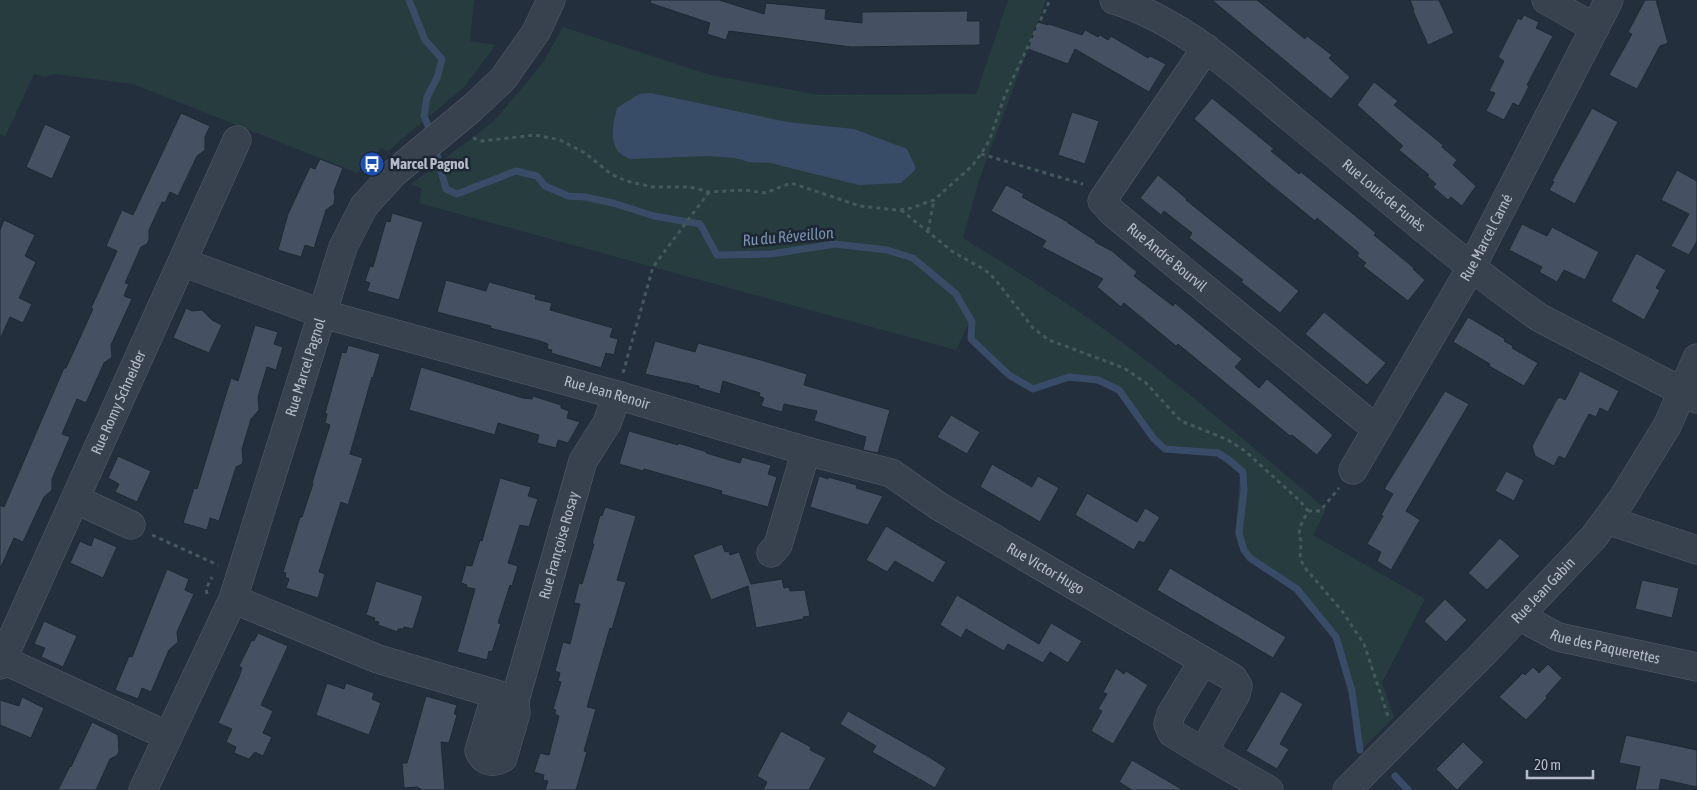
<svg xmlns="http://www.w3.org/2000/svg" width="1697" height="790" viewBox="0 0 1697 790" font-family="'Asap Condensed',sans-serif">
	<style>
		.green { fill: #263c3f }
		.water { fill: #394c67 }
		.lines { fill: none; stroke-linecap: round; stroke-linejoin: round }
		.stream { stroke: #394c67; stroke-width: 7 }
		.building { fill: #455162; stroke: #1f2835 }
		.minor-casing { stroke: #565f6c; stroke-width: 29 }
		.path { stroke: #44595c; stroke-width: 3; stroke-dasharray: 4 4; stroke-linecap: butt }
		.minor { stroke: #38414e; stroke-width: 28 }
		.labels { text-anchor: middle; stroke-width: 5; stroke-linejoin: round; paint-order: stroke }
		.poi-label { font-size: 15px; font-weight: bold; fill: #b4bcc9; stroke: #1d2633; text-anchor: start }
		.street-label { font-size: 15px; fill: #b4bcc9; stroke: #1d2633 }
		.water-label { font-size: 16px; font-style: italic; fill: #7c92b1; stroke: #1d2633 }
	</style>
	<rect width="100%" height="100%" fill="#242f3e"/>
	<g class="green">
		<polygon points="0,0 474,0 470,41 496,45 464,87 387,152 382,148 357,173 133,84 55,74 45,77 34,74 5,137 0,134"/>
		<path d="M1008 0H1046L979 180 963 238C1016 271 1069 303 1119 340 1191 393 1258 452 1326 509L1313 535 1425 599 1382 683 1394 717 1359 752 1348 691 1333 638 1291 589 1247 560 1240 550 1235 534 1240 474 1215 455 1165 451 1155 445 1116 392 1096 383 1069 381 1032 391 1005 374 969 338V323L956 350 419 203 422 189 411 184 493 122 542 64 563 27 710 75 819 95 976 94Z"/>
	</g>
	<path class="water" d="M651 93 787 122 854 129 907 149 915 166V170L901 183 859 185 786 167 771 163 749 162 735 158 707 156 630 159C607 151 612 128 617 108L639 94Z"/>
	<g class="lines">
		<g class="stream">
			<polyline points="409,0 425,40 442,59 437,78 427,97 424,116 431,133"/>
			<polyline points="435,148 446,189 457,194 516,171 537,176 545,186 568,196 585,197 613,203 654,216 700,224 717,255 771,254 835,244 887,250 913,258 956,294 972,322 971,339 1009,375 1033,389 1069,377 1098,380 1119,390 1154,439 1165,449 1218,453 1229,460 1243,472 1244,490 1239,533 1244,550 1250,558 1297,589 1336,637 1352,691 1360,750"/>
			<polyline points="1395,776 1408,790"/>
		</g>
	</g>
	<g class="building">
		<polygon points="651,0 719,0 764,14 766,3 826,9 825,19 862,23 862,12 968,11 967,21 980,21 980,45 851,47 729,31 726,40 707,34 710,23 650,3"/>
		<polygon points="1212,0 1257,0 1305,39 1307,36 1332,55 1329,58 1350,77 1331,99"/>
		<polygon points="1410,0 1439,0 1454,33 1428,45 1413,11 1414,10"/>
		<polygon points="1645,0 1656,0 1668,43 1660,46 1637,89 1609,75 1632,34 1628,32"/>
		<polygon points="1524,15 1539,22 1536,28 1553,36 1527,85 1529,86 1519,106 1513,103 1504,120 1486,111 1495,93 1489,91 1504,61 1498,57 1518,18 1521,20"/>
		<polygon points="1038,22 1048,25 1049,24 1082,35 1085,30 1098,37 1100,35 1108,40 1111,36 1148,58 1150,56 1166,64 1149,92 1075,49 1068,64 1028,49"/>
		<polygon points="1374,82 1398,101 1394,105 1443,145 1442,147 1457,160 1453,165 1476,186 1462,206 1451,197 1448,200 1433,187 1436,184 1427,176 1429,175 1399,150 1403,146 1357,105"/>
		<polygon points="1212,98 1274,149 1271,151 1299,174 1301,172 1352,213 1376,233 1374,235 1414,268 1413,269 1425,280 1408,301 1363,266 1366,263 1357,256 1359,253 1317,218 1315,221 1265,180 1194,119"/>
		<polygon points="1592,108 1618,122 1575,204 1549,190 1554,182 1552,181"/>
		<polygon points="1072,112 1099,121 1085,164 1058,155"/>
		<polygon points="181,113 210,126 205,137 205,150 197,156 178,196 170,192 165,203 162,202 149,230 149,240 147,244 141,247 125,283 129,284 124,296 132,299 111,345 112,357 104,363 86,403 77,399 62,434 70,437 52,479 52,490 44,497 23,542 14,538 0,569 0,505 4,507 64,368 66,368 93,309 91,308 117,251 106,246 122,210 133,215"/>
		<polygon points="45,124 71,136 52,179 26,167"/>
		<polygon points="320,159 343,168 334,191 335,197 334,204 326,210 314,248 305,245 301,257 278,250 288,214 310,167 315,169"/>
		<polygon points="1677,170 1697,181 1697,241 1689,255 1671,246 1689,214 1661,200"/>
		<polygon points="1158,175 1187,199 1186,200 1299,291 1280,313 1241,282 1243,280 1189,238 1192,233 1164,211 1161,215 1140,198"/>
		<polygon points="1006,185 1024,194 1022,197 1068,222 1068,223 1096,241 1095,242 1112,251 1137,272 1134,276 1173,306 1175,303 1242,359 1235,367 1259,388 1267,379 1333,435 1317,455 1292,435 1290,436 1178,344 1176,346 1124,303 1121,307 1097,287 1103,279 1042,247 1046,241 991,211"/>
		<polygon points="392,213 423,222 399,300 367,291 370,283 365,281 370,266 373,267 386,221 390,222"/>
		<polygon points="4,220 35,235 25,256 36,262 19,298 32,304 23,323 10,317 0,339 0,230"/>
		<polygon points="1522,224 1547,236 1552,227 1599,252 1585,280 1564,270 1557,282 1539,272 1542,267 1509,250"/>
		<polygon points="1636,253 1666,270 1656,288 1660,290 1644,320 1611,301"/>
		<polygon points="446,280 486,291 489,282 536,295 535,299 552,303 550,310 613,328 610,337 618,339 614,355 606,353 601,368 551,353 552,350 547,349 548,344 540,341 490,328 491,326 437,312"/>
		<polygon points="186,308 192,311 202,310 212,320 222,325 209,353 173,338"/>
		<polygon points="1324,312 1386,363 1367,385 1305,334"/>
		<polygon points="1468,317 1505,339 1504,341 1513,346 1512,348 1538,363 1524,386 1489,366 1490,364 1453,342"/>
		<polygon points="255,325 278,332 274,344 283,347 276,370 267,367 258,397 259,410 251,419 242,449 243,460 242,464 236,467 219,521 210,518 207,530 183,523 194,488 197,489 231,378 238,381"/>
		<polygon points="655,341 695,352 698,343 761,360 807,374 804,385 890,410 878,453 863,450 866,437 814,421 817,411 784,404 782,412 761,406 764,398 759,396 760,393 723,381 720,394 699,388 699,386 645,374"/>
		<polygon points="348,345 380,354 373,378 372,377 350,454 363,458 348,505 341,502 319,572 325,574 318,598 286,588 289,579 285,577 286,573 283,572 300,517 302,517 313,484 312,483 330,425 325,423 327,414 325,413 342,352 346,353"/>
		<polygon points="421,367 523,398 532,399 533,396 561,405 561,408 569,411 567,418 580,422 568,443 558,440 556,448 537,443 539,435 498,423 495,435 409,410"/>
		<polygon points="1580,371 1619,391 1608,412 1600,408 1596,417 1589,414 1565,459 1559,456 1554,466 1535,456 1532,446 1557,399 1560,397 1565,400"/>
		<polygon points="1445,391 1469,404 1406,511 1420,520 1391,570 1377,561 1381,552 1367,544 1383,516 1381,515 1393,494 1384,489"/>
		<polygon points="951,415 980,432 967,454 937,437"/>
		<polygon points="629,431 678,445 678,443 707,452 706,453 740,463 742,457 771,465 768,474 777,477 768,507 721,494 722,491 644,469 643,471 619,464"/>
		<polygon points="118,456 151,471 137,502 115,492 119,484 108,478"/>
		<polygon points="992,464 1032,487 1038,476 1059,488 1040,522 980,487"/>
		<polygon points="1506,471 1524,480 1514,501 1495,491"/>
		<polygon points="819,476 828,479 828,477 857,485 856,488 883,496 868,525 810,507"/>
		<polygon points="500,478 531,487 528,496 538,499 529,527 520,525 508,563 518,566 512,586 510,585 498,623 501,624 492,652 489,651 487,660 457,652 475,589 466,587 467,585 461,583 466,565 472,566 480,540 482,541"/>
		<polygon points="1087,493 1137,522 1145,508 1160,517 1144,543 1139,541 1134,550 1075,515"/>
		<polygon points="605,507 636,516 617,580 626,582 612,629 610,628 587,707 596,709 584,751 587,752 576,790 545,790 548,781 543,780 544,775 534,772 540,753 549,755 559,716 555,714 556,710 553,709 561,682 558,681 560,673 555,671 563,642 570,644 580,604 574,603 579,583 582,584 594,544 592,544 600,515 602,516"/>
		<polygon points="886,526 946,562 933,583 895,561 887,572 866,560"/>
		<polygon points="94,537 117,547 103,578 70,563 80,541 91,546"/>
		<polygon points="1500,538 1520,556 1487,590 1468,573"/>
		<polygon points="722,544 725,552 729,551 730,555 739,552 751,584 782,579 784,588 789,587 790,591 805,590 810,616 803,617 804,619 756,628 748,586 711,600 693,555"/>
		<polygon points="1170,568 1286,637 1273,658 1157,590"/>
		<polygon points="167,569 189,579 185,590 194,594 177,632 178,642 169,650 151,692 142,688 138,699 115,690 129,656 132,657"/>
		<polygon points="1642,580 1679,588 1672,618 1635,609"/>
		<polygon points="376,581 423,596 413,629 404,627 403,629 398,629 398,632 378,625 379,622 374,621 375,618 366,615"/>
		<polygon points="957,595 1039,644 1051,623 1082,641 1068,663 1050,652 1043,663 1008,644 1004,651 966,629 961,638 940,625"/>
		<polygon points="1445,599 1467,620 1446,642 1424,621"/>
		<polygon points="44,621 77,636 63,667 41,657 45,648 34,644"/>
		<polygon points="258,633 288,646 261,705 273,711 263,733 272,737 263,756 255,752 249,759 234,753 236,747 226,742 232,729 218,723 239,677 242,668 239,666 252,640 254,641"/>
		<polygon points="1548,664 1562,678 1546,696 1547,698 1526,720 1499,697 1523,673 1525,675 1533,667 1539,673"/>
		<polygon points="1116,668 1124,674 1126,671 1148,685 1113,744 1091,731 1102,711 1098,709 1107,694 1103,692"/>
		<polygon points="327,683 344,689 346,683 374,693 372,699 381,703 369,735 316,715"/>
		<polygon points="1281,691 1303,704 1280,744 1289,749 1277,769 1246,751"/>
		<polygon points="426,696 457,705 454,714 457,715 449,743 441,742 445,790 422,790 417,787 404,788 402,763 407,763"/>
		<polygon points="22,697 44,708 31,738 0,725 0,700 19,706"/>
		<polygon points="848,711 929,757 946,768 935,788 872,752 876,746 840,724"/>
		<polygon points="92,722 118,735 119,752 116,756 110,759 96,790 58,790 70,766 71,767"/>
		<polygon points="781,731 811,747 810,750 826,758 809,790 763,790 767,782 757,776"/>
		<polygon points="1626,735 1697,750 1697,787 1661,779 1659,790 1635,790 1640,767 1619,763"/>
		<polygon points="1463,742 1484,762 1457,790 1436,769"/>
		<polygon points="1132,760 1183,790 1132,790 1119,782"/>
	</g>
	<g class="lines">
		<defs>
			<g id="minor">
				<path id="s1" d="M1114 0C1184 22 1237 73 1292 119 1374 186 1454 258 1540 318L1697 399"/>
				<polyline points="1546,0 1595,28"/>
				<path id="s2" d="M1206 48 1102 201 1113 213 1364 419 1378 427"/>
				<path id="s3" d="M182 262 323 314 617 395 806 451 891 473 940 507 1233 678 1238 686 1236 694 1203 752 1172 733 1168 724 1171 714 1203 661"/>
				<path id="s4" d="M1353 470 1472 266 1609 0"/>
				<polyline points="75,499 131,525"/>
				<polyline points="1607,520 1697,550"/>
				<polyline points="771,553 778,545 806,451"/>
				<path d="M233 599 378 659 496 694 479 751C484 762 493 764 503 758L516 713 515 700 496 694"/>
				<path id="s5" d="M1521 614 1530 622 1558 637 1697 667"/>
				<polyline points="3,660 168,736"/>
				<path id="s6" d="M0 665 237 140"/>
				<path id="s7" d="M515 700 583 461 607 423 617 395"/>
				<polyline points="1203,752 1269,790"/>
				<path id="s8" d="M143 790 233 599 343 247 364 206 394 173 471 109 503 79 536 32 551 0"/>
				<path id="s9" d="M1347 790 1480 657 1593 538 1622 499 1667 426 1697 358"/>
			</g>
		</defs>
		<use href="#minor" class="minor-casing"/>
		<g class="path">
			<polyline points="473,138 482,141 535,135 560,140 585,153 611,174 626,181 653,187 690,187 709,192 745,190 765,193 791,183 860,206 896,210 908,209 934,200 972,166 981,154 989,141 1005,95 1050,0"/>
			<polyline points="981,154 1083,184"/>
			<polyline points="901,210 953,252 985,270 995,279 1033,328 1049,340 1124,368 1146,383 1181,421 1228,440 1245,451 1300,501 1308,511 1300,527 1299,535 1301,541 1300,559 1306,569 1342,611 1364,644 1388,716"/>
			<polyline points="928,231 934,200"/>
			<polyline points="623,373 653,267 709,192"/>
			<polyline points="1308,511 1320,511 1339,488"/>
			<polyline points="152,535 218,565"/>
			<polyline points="207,594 206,589 212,577"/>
		</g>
		<use href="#minor" class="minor"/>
	</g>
	<defs>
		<symbol id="bus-disc" viewBox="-11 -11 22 22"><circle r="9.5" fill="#1a4fb4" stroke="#1d2633"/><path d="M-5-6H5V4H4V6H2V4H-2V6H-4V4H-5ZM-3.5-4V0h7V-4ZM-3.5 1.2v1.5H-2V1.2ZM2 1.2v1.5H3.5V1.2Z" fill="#fff"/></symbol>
	</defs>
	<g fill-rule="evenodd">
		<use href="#bus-disc" x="358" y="150" width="28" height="28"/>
	</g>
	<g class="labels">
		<g class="poi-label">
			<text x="390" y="169">Marcel Pagnol</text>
		</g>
		<g class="street-label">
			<text dy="5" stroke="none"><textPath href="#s1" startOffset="335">Rue Louis de Funès</textPath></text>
			<text dy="5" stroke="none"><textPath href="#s4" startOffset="268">Rue Marcel Carné</textPath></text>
			<text dy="5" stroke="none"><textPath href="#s2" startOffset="271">Rue André Bourvil</textPath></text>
			<text dy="5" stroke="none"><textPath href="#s8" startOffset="454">Rue Marcel Pagnol</textPath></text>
			<text dy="5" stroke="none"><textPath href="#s3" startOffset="445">Rue Jean Renoir</textPath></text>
			<text dy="5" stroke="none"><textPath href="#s6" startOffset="288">Rue Romy Schneider</textPath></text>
			<text dy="5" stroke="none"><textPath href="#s7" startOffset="161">Rue Françoise Rosay</textPath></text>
			<text dy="5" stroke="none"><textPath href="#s3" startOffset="922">Rue Victor Hugo</textPath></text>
			<text dy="5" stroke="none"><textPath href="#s9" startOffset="280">Rue Jean Gabin</textPath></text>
			<text dy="5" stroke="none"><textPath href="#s5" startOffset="92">Rue des Paquerettes</textPath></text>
		</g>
		<g class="water-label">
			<text transform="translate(788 236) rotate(-5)" y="6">Ru du Réveillon</text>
		</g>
	</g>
	<path d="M1527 770v8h66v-8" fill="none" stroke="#b4bcc9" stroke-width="2.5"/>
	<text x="1534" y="770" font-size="15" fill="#b4bcc9" stroke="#1d2633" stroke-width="4" paint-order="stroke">20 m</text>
</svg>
